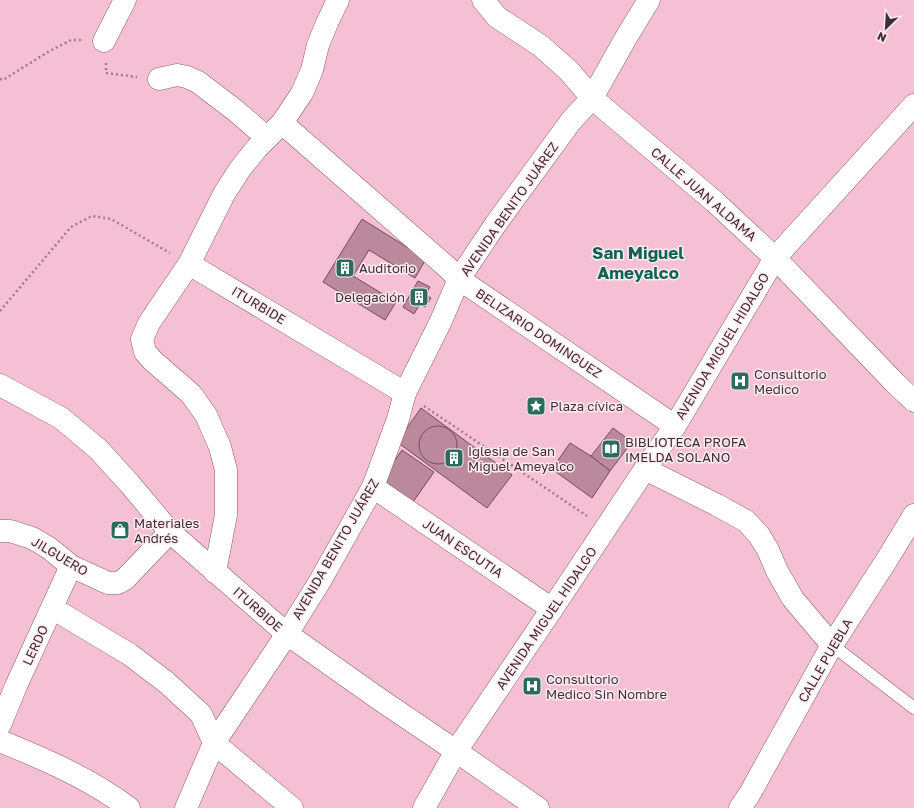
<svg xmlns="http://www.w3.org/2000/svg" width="914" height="808" viewBox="0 0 914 808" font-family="'Golos Text',sans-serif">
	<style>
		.building { fill: #bb899c; stroke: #774a5c }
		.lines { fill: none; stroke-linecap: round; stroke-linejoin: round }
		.service-casing { stroke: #8d5e70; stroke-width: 13 }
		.minor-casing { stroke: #8d5e70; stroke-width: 23 }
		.tertiary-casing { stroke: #8d5e70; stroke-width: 23 }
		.path { stroke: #9f7a88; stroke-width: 2.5; stroke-dasharray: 2 3; stroke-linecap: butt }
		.service { stroke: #fff; stroke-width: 12 }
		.minor { stroke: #fff; stroke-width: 22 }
		.tertiary { stroke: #fff; stroke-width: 22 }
		.labels { text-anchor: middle; stroke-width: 3; stroke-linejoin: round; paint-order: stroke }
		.street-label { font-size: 13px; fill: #412c34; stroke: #feedf3 }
		.poi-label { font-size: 13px; fill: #412c34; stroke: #feedf3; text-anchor: start }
		.district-label { font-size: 17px; font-weight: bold; fill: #0f6352; stroke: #feedf3 }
	</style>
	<rect width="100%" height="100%" fill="#f5c0d4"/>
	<g class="building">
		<polygon points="362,219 426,259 415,278 369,250 353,276 396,302 385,320 323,282"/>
		<polygon points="418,281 430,287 425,295 431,298 425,307 420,304 414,314 403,307"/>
		<polygon points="421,408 512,475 487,508 397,442"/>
		<circle cx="438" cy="445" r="19"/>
		<polygon points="613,428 632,442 610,471 591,456"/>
		<polygon points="570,443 591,456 610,471 592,498 552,469"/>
		<polygon points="402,450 434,472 413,502 381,480"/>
	</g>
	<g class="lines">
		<defs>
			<polyline id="service" points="832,645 914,708"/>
			<g id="minor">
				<polyline points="483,0 497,17 541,46 569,71 592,98 715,202 775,258 895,383 914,401"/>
				<polyline points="104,41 125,0"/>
				<polyline points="159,79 177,75 187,77 198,82 236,111 267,138"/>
				<polyline points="282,123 448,268 459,279 675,426"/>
				<polyline points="189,264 405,393"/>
				<polyline points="0,385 61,418 98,449 129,483 170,532 287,634 382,701 456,751 538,808"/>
				<polyline points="645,469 717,505 746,521 759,535 768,550 777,571 793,599 832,645"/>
				<polyline points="373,487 552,609"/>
				<polyline points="0,531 10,531 32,538 49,548 71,566 108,583 118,583 125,579 170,532"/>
				<polyline points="215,572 226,515 226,470 220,447 206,415 191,394 153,361 145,352 142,339 149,323 189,264 224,194 240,169 257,148 282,123 302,93 312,70 318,45 327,23 338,0"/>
				<polyline points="52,608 129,654 166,682 201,714 214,743 292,808"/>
				<polyline points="0,725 16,686 71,566"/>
				<path d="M0 741C46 760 89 778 129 808"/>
				<polyline points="740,808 749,795 832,645 888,558 914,515"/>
			</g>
			<g id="tertiary">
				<polyline points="186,808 214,743 287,634 320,581 373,487 398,419 405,393 440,323 459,279 495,225 571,121 592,98 627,36 649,0"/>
				<polyline points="424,808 456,751 552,609 645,469 675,426 775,258 914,105"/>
			</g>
		</defs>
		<use href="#service" class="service-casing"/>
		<use href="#minor" class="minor-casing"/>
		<use href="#tertiary" class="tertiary-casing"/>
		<g class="path">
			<polyline points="106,63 106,73 137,77"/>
			<polyline points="0,79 3,80 48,52 71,40 83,40"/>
			<polyline points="0,311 71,227 92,216 111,219 170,253"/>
			<polyline points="424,406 587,516"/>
		</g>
		<use href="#service" class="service"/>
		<use href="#minor" class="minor"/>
		<use href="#tertiary" class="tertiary"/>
	</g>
	<defs>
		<symbol id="building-square" viewBox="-11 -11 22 22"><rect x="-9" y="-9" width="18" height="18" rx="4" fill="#2b6d5d" stroke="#feedf3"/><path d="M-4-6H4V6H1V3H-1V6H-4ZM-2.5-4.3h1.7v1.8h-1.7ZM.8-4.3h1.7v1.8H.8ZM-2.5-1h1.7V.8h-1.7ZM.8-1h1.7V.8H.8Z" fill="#fff"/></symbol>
		<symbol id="hospital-square" viewBox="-11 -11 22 22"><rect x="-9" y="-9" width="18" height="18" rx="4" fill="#2b6d5d" stroke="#feedf3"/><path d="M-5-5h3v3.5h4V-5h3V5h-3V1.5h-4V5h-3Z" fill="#fff"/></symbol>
		<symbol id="sight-square" viewBox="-11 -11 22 22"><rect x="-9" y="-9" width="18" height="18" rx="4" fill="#2b6d5d" stroke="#feedf3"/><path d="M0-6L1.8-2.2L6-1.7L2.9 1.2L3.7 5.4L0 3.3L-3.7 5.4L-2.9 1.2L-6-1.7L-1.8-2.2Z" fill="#fff"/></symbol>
		<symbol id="library-square" viewBox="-11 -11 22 22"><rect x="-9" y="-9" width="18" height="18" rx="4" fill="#2b6d5d" stroke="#feedf3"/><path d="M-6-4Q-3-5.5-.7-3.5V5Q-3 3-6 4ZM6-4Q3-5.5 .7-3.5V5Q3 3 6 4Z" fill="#fff"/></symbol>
		<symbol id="shop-square" viewBox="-11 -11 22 22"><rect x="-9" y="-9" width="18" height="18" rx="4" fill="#2b6d5d" stroke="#feedf3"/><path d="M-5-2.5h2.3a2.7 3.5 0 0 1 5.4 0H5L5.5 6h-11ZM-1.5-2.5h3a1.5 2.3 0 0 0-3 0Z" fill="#fff"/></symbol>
	</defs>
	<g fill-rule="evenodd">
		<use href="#building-square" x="334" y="257" width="22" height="22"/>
		<use href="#building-square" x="408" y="286" width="22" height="22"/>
		<use href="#hospital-square" x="729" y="370" width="22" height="22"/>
		<use href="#sight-square" x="525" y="395" width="22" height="22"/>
		<use href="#library-square" x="600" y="438" width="22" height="22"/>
		<use href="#building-square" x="443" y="447" width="22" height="22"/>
		<use href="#shop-square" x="109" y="519" width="22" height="22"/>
		<use href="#hospital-square" x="521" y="675" width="22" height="22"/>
	</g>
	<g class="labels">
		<g class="street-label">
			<text transform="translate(704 194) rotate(41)" y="5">CALLE JUAN ALDAMA</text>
			<text transform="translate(509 209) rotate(-55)" y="5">AVENIDA BENITO JUÁREZ</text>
			<text transform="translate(259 305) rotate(31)" y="5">ITURBIDE</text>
			<text transform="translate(539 333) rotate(34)" y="5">BELIZARIO DOMINGUEZ</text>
			<text transform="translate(722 346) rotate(-59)" y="5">AVENIDA MIGUEL HIDALGO</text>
			<text transform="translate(463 548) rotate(34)" y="5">JUAN ESCUTIA</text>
			<text transform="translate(335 549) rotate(-60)" y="5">AVENIDA BENITO JUÁREZ</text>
			<text transform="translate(60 556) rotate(31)" y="5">JILGUERO</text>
			<text transform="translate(258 609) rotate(41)" y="5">ITURBIDE</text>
			<text transform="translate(546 618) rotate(-56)" y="5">AVENIDA MIGUEL HIDALGO</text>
			<text transform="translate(35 645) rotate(-65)" y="5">LERDO</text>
			<text transform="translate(825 660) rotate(-60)" y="5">CALLE PUEBLA</text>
		</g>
		<g class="poi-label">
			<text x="359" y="273">Auditorio</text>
			<text x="405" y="302" text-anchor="end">Delegación</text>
			<text x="754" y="379">Consultorio<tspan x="754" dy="15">Medico</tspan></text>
			<text x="550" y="411">Plaza cívica</text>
			<text x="625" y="447">BIBLIOTECA PROFA<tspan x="625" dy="15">IMELDA SOLANO</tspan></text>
			<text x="468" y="456">Iglesia de San<tspan x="468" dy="15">Miguel Ameyalco</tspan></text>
			<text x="134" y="528">Materiales<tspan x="134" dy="15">Andrés</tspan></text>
			<text x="546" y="684">Consultorio<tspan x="546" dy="15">Medico Sin Nombre</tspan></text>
		</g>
		<g class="district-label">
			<text x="638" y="259">San Miguel<tspan x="638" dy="20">Ameyalco</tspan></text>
		</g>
	</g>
	<g transform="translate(886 28) rotate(205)" stroke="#feedf3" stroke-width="3" paint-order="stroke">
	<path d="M0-3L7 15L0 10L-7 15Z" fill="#412c34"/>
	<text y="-6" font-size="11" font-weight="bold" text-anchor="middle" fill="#412c34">N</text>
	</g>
</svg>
